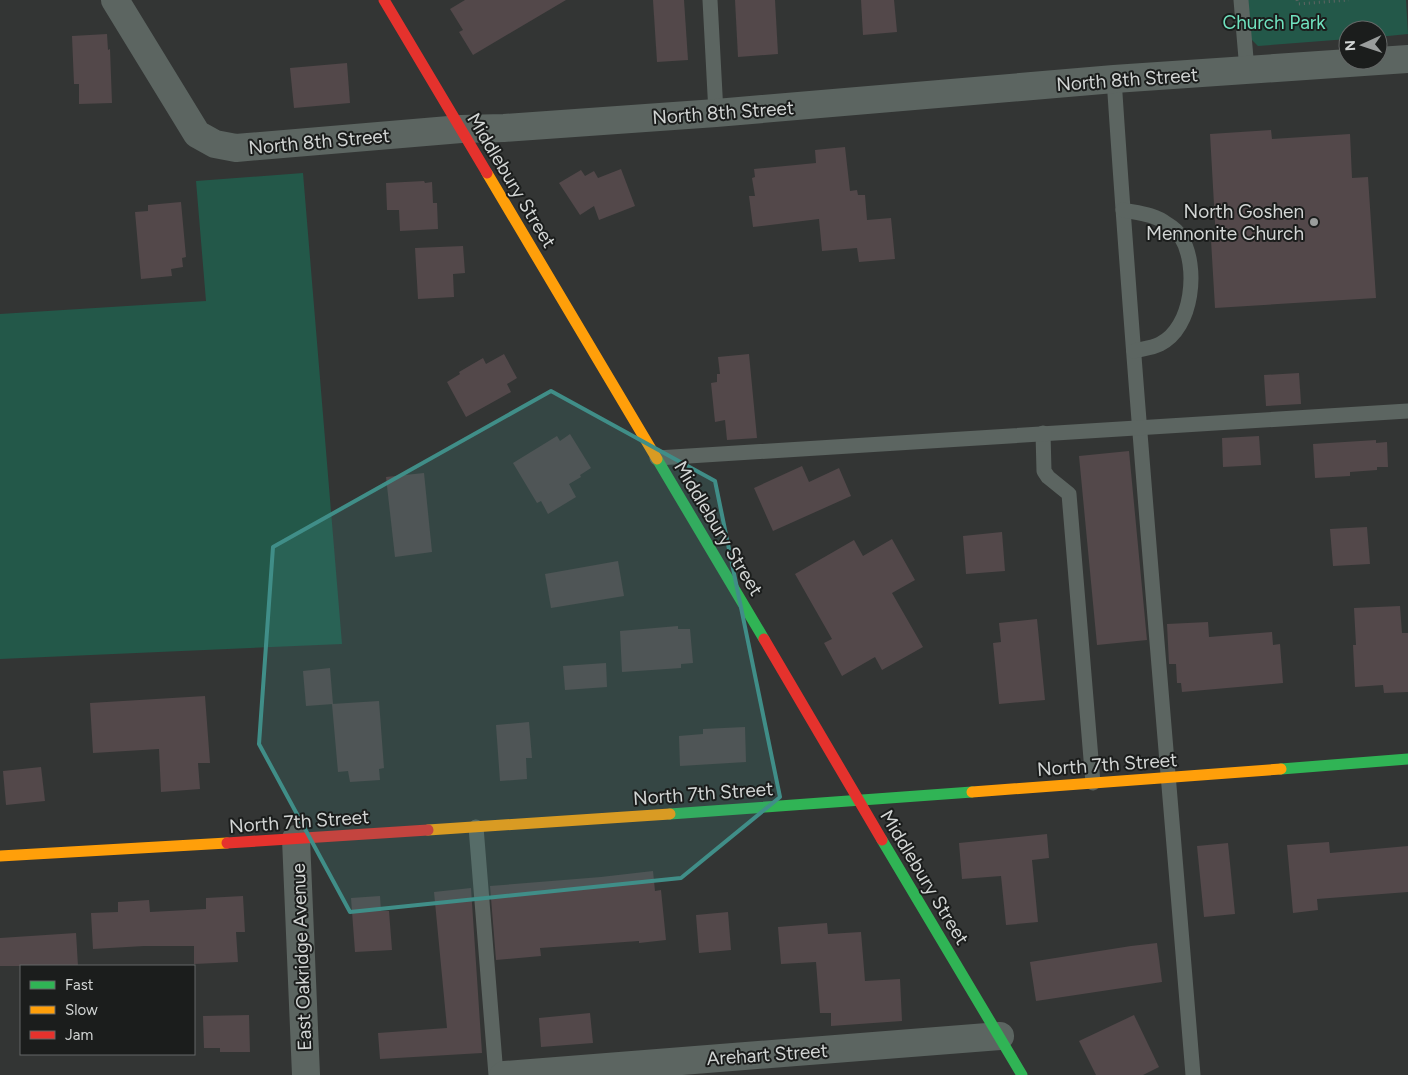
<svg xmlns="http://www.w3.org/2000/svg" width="1408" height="1075" viewBox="0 0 1408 1075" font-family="Figtree,sans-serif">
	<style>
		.green { fill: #235849 }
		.building { fill: #53484a }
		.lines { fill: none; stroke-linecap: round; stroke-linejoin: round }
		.path { stroke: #5e6563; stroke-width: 3; stroke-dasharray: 1 4; stroke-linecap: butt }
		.lane { stroke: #5c6561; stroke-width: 15 }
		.street { stroke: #5c6561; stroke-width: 28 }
		.fast { stroke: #30b455; stroke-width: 11 }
		.slow { stroke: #ff9f0a; stroke-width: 11 }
		.jam { stroke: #e5322d; stroke-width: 11 }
		.marked { fill: #408e88; fill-opacity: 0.2; stroke: #408e88; stroke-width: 4; stroke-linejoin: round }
		.poi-dot { fill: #9a9d9c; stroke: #1b1d1c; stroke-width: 2 }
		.labels { text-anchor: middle; stroke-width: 4; stroke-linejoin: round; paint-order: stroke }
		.park-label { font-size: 19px; fill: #70e2bf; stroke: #1b1d1c }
		.street-label { font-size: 19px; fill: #d2d5d4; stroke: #1b1d1c }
		.poi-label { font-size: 19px; fill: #d2d5d4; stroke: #1b1d1c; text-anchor: end }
	</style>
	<rect width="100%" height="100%" fill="#333534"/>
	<g class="green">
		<polygon points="1248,0 1406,0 1408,34 1378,37 1378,30 1348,30 1348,39 1258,46 1251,39"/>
		<polygon points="303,173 342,644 0,659 0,314 206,301 196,181"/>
	</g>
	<g class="building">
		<polygon points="465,0 566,0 473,55 459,32 463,30 450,9"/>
		<polygon points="653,0 684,0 688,60 657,62"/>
		<polygon points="735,0 775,0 778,54 738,57"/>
		<polygon points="861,0 894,0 897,32 863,35"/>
		<polygon points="107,34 108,50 110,49 112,103 79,104 79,84 74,84 72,36"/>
		<polygon points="347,63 350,103 294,108 290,68"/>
		<polygon points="1271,130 1272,139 1350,134 1352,178 1368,177 1376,298 1215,308 1211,240 1216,240 1210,134"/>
		<polygon points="845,147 850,191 857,190 858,195 865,195 867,220 891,218 895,259 859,262 857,248 822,251 819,219 753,227 749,196 755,196 752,178 755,177 754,169 816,163 815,150"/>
		<polygon points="621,169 635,206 599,220 594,206 580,215 559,183 581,170 585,176 594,171 598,178"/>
		<polygon points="424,181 425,183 432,182 433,203 437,203 438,229 400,231 399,210 387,210 386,183"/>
		<polygon points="181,202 186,257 182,258 183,267 171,269 172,276 141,279 135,212 148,211 148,205"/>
		<polygon points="463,246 465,273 453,274 454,297 418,299 415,248"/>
		<polygon points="504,354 517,378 507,384 511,392 466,417 447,382 460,374 459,372 483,358 486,364"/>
		<polygon points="749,354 757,438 727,440 725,420 715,422 711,383 717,382 717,374 720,374 718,357"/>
		<polygon points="1299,373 1301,404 1266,406 1264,375"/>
		<polygon points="570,434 591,468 580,475 581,477 569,484 576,497 548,514 541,501 537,503 513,463 557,436 560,441"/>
		<polygon points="1259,436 1261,465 1223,467 1222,438"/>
		<polygon points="1376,440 1376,443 1387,442 1388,467 1377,467 1377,470 1350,472 1350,476 1315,478 1313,444"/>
		<polygon points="1129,451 1147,640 1097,645 1079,456"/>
		<polygon points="802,466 809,482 839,468 851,496 773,531 754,488"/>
		<polygon points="424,473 432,552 395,557 386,477"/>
		<polygon points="1367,527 1370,564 1333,566 1330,529"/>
		<polygon points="1002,532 1005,571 966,574 963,536"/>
		<polygon points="892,539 915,580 892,593 923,647 882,670 875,657 842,676 824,643 832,639 795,574 854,540 863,556"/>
		<polygon points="618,561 624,596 551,608 545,574"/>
		<polygon points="1400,606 1402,633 1408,633 1408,692 1384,693 1383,685 1355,687 1353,645 1356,645 1354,608"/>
		<polygon points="1037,619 1045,700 999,704 993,643 1001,642 999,623"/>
		<polygon points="1208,622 1209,637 1272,632 1273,645 1280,644 1283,683 1182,692 1181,683 1177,683 1176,664 1169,664 1167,624"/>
		<polygon points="678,626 678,629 690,629 693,663 681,664 681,668 622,672 620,631"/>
		<polygon points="606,663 607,687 565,690 563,666"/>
		<polygon points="330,668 333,704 306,706 303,671"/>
		<polygon points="205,696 210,763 198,763 200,789 161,792 159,749 93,753 90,703"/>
		<polygon points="379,701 384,768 379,769 380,780 350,782 348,771 338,772 332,704"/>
		<polygon points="529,722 532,758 526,758 527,779 500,781 496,725"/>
		<polygon points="745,727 746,762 680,766 679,736 703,734 703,729"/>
		<polygon points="41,767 45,801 6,805 3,771"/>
		<polygon points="1047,834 1049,858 1032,860 1038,922 1006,925 1001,876 962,879 959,843"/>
		<polygon points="1329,842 1330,853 1408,846 1408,892 1317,899 1318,910 1293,913 1287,845"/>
		<polygon points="1228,843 1235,914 1204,917 1197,846"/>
		<polygon points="653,871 655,891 661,890 666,940 639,943 639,941 540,948 541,956 496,960 490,886 601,877"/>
		<polygon points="471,888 482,1053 380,1059 378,1033 447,1028 434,892"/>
		<polygon points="243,896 245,932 236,932 238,962 194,964 194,946 144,946 93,949 91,913 118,912 118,902 149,900 150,912 206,909 206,898"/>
		<polygon points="380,896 381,911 389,911 392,950 355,952 351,898"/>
		<polygon points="728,912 731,950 699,953 696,915"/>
		<polygon points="827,923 828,934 861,932 865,981 900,979 902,1021 831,1026 831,1013 820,1013 816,962 781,964 778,927"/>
		<polygon points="76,933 78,966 0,966 0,938"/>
		<polygon points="1157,943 1162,982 1036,1001 1030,962 1131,946"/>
		<polygon points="590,1013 593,1043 541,1047 539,1018"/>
		<polygon points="249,1015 250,1052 220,1052 220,1048 204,1048 203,1016"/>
		<polygon points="1134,1015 1159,1067 1143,1075 1096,1075 1079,1041"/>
	</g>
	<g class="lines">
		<polyline class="path" points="1297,0 1298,4 1349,0"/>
		<g class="lane">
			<polyline points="710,0 716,113"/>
			<polyline points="1241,0 1247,70"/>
			<path d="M1114 79C1136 411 1166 743 1193 1075"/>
			<path d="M1123 210C1138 213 1155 214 1167 224 1172 227 1178 232 1181 237 1199 266 1193 328 1160 344 1152 348 1142 349 1134 351"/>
			<polyline points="1043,433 1044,471 1048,477 1069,494 1093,783"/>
			<polyline points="657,458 1408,411"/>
			<polyline points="476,827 496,1075"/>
		</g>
		<g class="street">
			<polyline points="115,0 197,134 215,144 236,148 461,129 504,128 716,113 1114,79 1408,59"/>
			<polyline points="296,839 306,1075"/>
			<polyline points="504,1075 1000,1036"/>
		</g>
		<g class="fast">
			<polyline points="657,459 764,639"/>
			<polyline points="1281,769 1408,759"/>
			<polyline points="670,814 972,792"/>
			<polyline points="882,840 1022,1075"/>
		</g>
		<g class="slow">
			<polyline points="487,173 657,459"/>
			<polyline points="972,792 1281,769"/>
			<polyline points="428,830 670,814"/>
			<polyline points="0,856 227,843"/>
		</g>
		<g class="jam">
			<polyline points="384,0 487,173"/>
			<polyline points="764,639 882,840"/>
			<polyline points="227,843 428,830"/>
		</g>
	</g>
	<path class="marked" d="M551 391 715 481 780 797 681 878 350 912 259 744 273 547Z"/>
	<circle class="poi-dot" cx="1314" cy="222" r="5"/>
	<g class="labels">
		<g class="park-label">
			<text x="1274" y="29">Church Park</text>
		</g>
		<g class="street-label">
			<text transform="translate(1127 79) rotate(-4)" y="7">North 8th Street</text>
			<text transform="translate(723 112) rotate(-4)" y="7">North 8th Street</text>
			<text transform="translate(319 141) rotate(-5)" y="7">North 8th Street</text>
			<text transform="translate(512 180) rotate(59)" y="7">Middlebury Street</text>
			<text transform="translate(719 528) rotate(59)" y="7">Middlebury Street</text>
			<text transform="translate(1107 764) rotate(-4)" y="7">North 7th Street</text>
			<text transform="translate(703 793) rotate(-4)" y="7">North 7th Street</text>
			<text transform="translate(299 821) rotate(-4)" y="7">North 7th Street</text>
			<text transform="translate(925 877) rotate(59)" y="7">Middlebury Street</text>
			<text transform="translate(301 957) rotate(-92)" y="7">East Oakridge Avenue</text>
			<text transform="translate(767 1054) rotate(-4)" y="7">Arehart Street</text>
		</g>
		<g class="poi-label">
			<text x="1304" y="218">North Goshen<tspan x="1304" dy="22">Mennonite Church</tspan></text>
		</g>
	</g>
	<rect x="20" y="965" width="175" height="90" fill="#1b1d1c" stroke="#646766"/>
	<rect x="30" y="981" width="25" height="8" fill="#30b455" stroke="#646766"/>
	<text x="65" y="990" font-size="15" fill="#d2d5d4">Fast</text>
	<rect x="30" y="1006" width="25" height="8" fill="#ff9f0a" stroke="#646766"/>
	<text x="65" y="1015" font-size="15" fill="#d2d5d4">Slow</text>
	<rect x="30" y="1031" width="25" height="8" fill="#e5322d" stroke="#646766"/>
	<text x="65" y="1040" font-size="15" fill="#d2d5d4">Jam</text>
	<g transform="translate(1363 45) rotate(267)"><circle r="24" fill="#1b1d1c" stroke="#646766"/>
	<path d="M0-4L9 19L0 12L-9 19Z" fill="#9a9d9c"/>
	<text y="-8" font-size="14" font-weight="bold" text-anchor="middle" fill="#d2d5d4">N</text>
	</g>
</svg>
